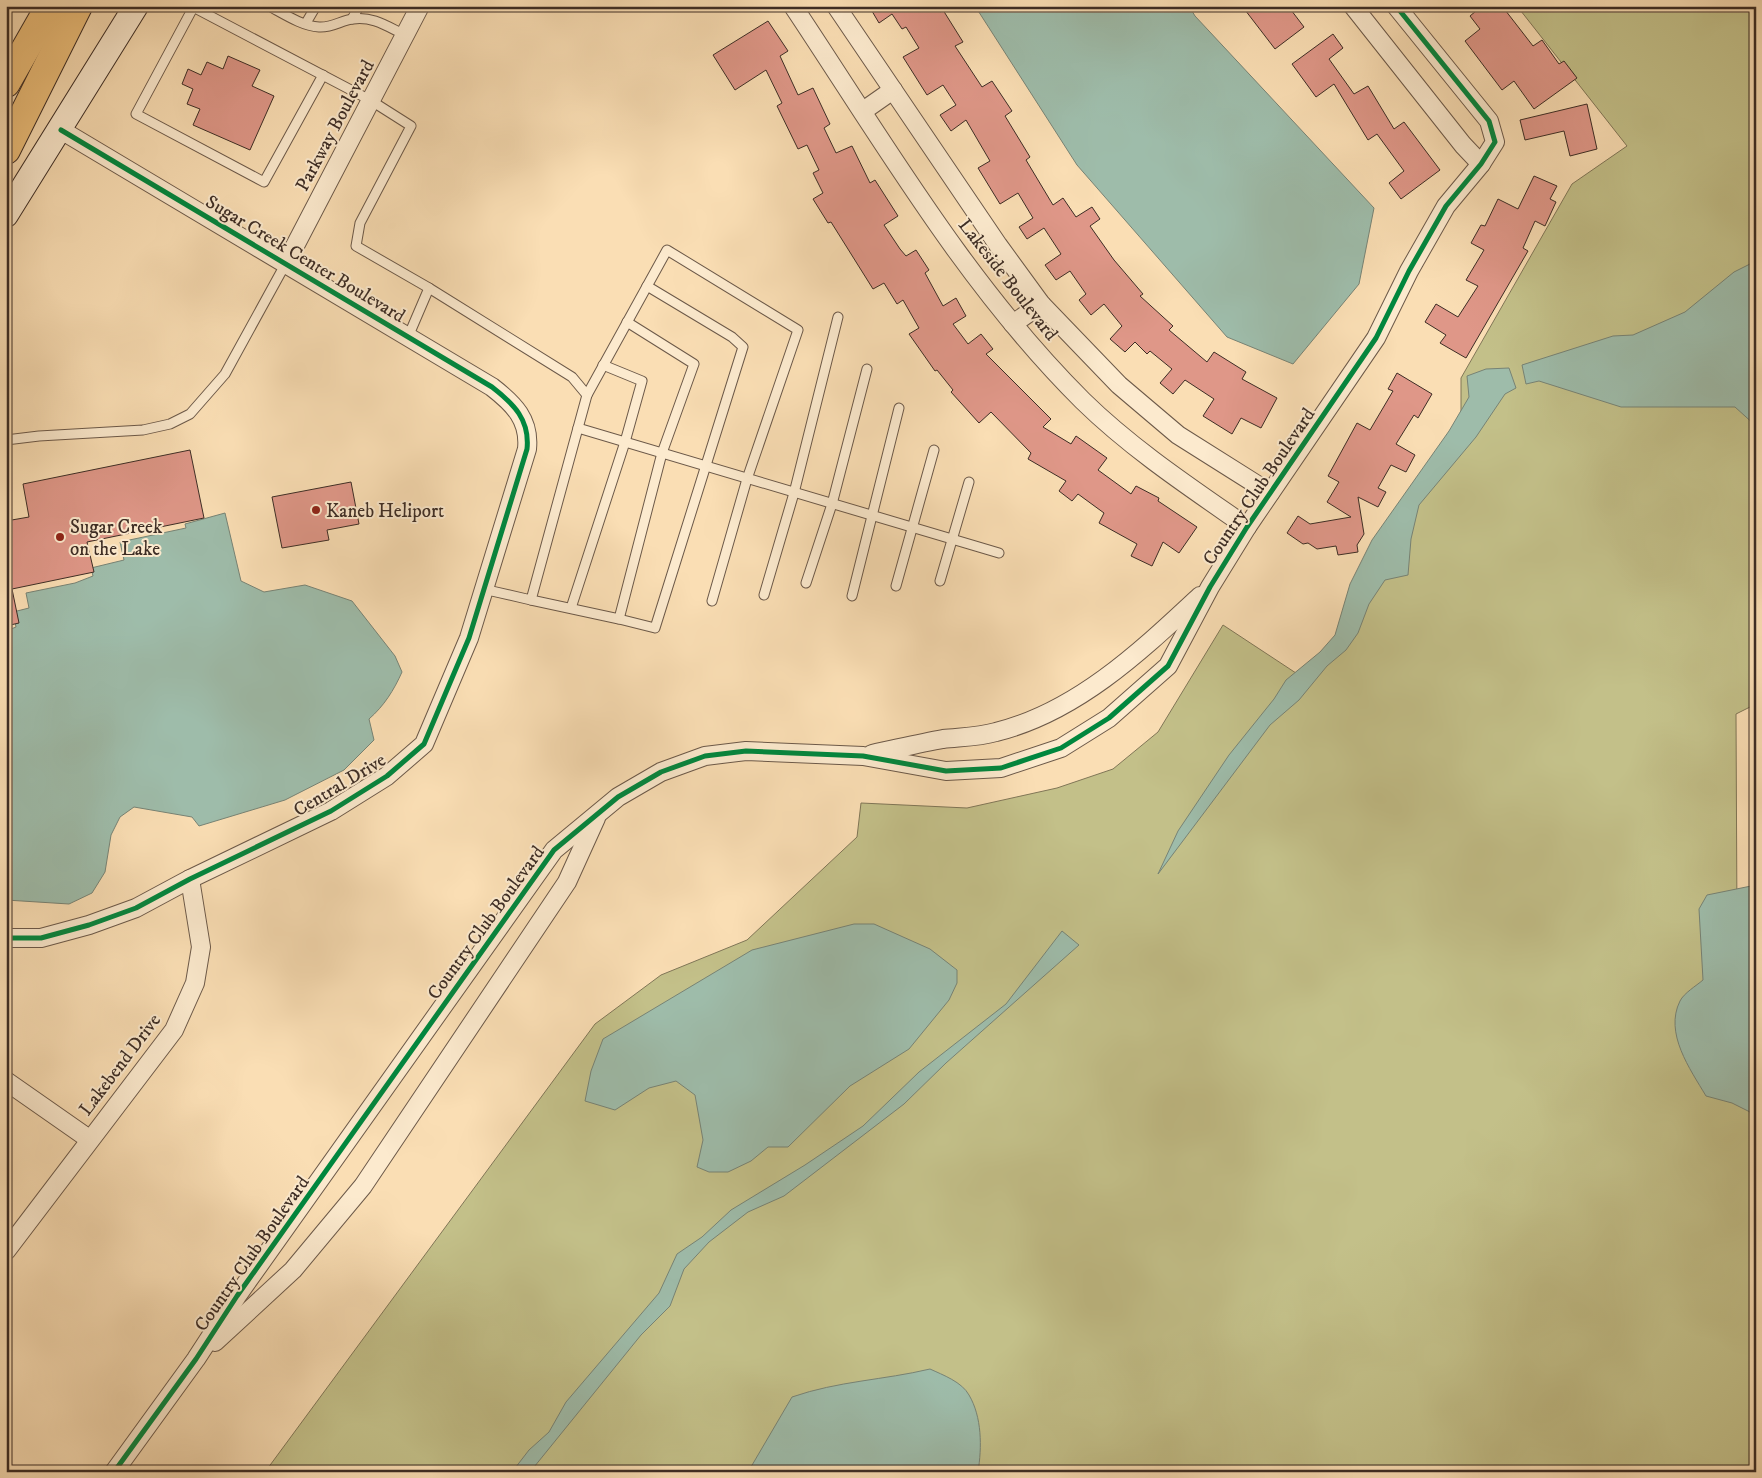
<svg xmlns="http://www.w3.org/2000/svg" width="1762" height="1478" viewBox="0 0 1762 1478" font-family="'IM FELL DW Pica',serif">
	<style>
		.green { fill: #c3c089; stroke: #807657 }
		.water { fill: #9ebcaa; stroke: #778375 }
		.building { fill: #df9788; stroke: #3d2d25 }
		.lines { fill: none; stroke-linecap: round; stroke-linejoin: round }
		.service-casing { stroke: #6c5949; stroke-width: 11 }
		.minor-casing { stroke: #6c5949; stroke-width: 20 }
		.secondary-casing { stroke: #3d2d25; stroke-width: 26 }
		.motorway-casing { stroke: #3d2d25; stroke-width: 30 }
		.service { stroke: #fceace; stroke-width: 9 }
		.minor { stroke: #fceace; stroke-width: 18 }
		.secondary { stroke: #fceace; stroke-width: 24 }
		.motorway { stroke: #edbf7a; stroke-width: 28 }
		.cycleway-casing { stroke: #fceace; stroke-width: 8 }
		.cycleway { stroke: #00873e; stroke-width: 5 }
		.poi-dot { fill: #8f2418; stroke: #fceace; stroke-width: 2 }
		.labels { text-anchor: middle; stroke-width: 4; stroke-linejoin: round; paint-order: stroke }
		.street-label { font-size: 19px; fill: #3d2d25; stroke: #fceace }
		.poi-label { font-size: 19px; fill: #3d2d25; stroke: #fceace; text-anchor: start }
	</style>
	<rect width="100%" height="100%" fill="#fadeb4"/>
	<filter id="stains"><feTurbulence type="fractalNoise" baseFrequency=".004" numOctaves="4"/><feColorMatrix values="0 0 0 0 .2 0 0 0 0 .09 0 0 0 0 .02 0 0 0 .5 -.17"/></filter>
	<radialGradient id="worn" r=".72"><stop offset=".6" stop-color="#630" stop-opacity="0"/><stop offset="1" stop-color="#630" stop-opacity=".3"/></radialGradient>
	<polygon class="green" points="1517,6 1756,6 1756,704 1736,714 1737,924 1756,1016 1756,1472 265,1472 595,1024 661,975 747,940 857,837 861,803 967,808 1057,788 1113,769 1158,732 1223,625 1305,679 1347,633 1461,421 1461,378 1572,184 1627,146"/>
	<g class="water">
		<polygon points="975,6 1189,6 1195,16 1374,208 1359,284 1293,364 1227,337 1077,165"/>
		<polygon points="1756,261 1756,426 1735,407 1621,407 1539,381 1526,384 1522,365 1613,336 1633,335 1685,312 1734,272"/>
		<polygon points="1509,368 1516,388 1505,394 1476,437 1419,505 1411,539 1408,575 1385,580 1369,604 1358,633 1346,650 1327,666 1299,700 1270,725 1158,874 1178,831 1229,755 1274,699 1286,680 1320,652 1335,635 1350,584 1372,540 1449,431 1469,397 1467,376 1486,369"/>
		<path d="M225 513 241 581 264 592 305 585 352 601 395 656 402 672C394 690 384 706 369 719L374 740 344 770 285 800 199 826 192 817 134 807 120 817 111 835 105 872 92 893 69 904 6 900V631L16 627 13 612 29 608 26 593 75 583 93 576 91 568 124 560 120 542 186 528 185 524Z"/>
		<path d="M1756 885V1134L1750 1112 1732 1103 1706 1096C1690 1069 1664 1033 1680 1001 1684 993 1696 986 1703 980L1699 909 1707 895Z"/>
		<polygon points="854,924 874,924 930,949 957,970 957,983 949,1000 909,1049 850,1086 788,1147 768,1147 751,1161 728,1172 709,1172 697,1167 703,1140 695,1095 676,1081 649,1088 615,1110 585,1101 591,1071 603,1039 752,950"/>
		<polygon points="1062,931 1079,945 946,1063 904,1104 784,1196 748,1212 709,1242 684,1269 670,1306 641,1335 530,1472 512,1472 529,1450 549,1432 566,1402 659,1293 677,1254 702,1237 731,1210 805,1165 863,1126 919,1072 1006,1004"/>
		<path d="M930 1369C943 1375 962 1382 969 1395 982 1417 982 1447 978 1472H748L792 1397C838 1381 884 1380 930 1369Z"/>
	</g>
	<g class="building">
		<polygon points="869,6 936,6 940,12 943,10 963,42 955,46 982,87 992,81 1012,111 1005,116 1030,157 1026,160 1053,205 1063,198 1076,217 1092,207 1100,219 1090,226 1114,260 1143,294 1140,296 1173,326 1169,330 1207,362 1214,352 1246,372 1242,379 1277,398 1261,428 1241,418 1232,434 1203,416 1214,399 1185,380 1173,394 1160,383 1172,369 1150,351 1147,354 1135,342 1125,352 1110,339 1122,326 1104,304 1091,315 1079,300 1086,294 1070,271 1056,280 1045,265 1061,254 1044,228 1027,239 1019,227 1033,218 1018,193 1000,204 978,168 990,161 966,120 951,131 940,115 956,105 943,85 927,95 903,57 919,48 906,27 902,29 892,14 879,23"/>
		<polygon points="1242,6 1288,6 1304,27 1275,49"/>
		<polygon points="1482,6 1502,6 1533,46 1542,40 1559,64 1564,61 1577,78 1534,109 1514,81 1502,90 1465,41 1480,29 1470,16"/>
		<polygon points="768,21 788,51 780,56 798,95 813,88 830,124 824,128 836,153 852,146 870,183 875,180 898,216 884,225 900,249 906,256 916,250 929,270 925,273 943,306 956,298 966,316 953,324 968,344 981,334 993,349 986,354 1051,419 1043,427 1071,444 1076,436 1107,458 1098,470 1131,494 1136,486 1159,498 1158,501 1197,527 1179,553 1163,542 1152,566 1131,556 1137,544 1099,523 1104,513 1078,494 1072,501 1059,491 1066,481 1028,459 1031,453 991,412 979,423 951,392 953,390 937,370 935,371 909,334 919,328 903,300 897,304 884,283 873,289 831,222 828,223 813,199 823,193 813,173 819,170 807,145 798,149 777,106 782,103 766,70 735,90 713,55"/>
		<polygon points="1333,34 1343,48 1329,59 1354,94 1368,86 1394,129 1404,122 1440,170 1401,199 1389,183 1404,171 1377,134 1368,140 1334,84 1316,97 1292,64"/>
		<polygon points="228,56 260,70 252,86 274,96 250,150 193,125 200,109 187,104 193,89 182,84 188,69 201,75 207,62 223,69"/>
		<polygon points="1587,104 1597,149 1570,156 1564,131 1525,140 1520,120"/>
		<polygon points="1534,176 1557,186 1550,199 1556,202 1545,226 1535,221 1523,248 1528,251 1466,358 1440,343 1446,335 1425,322 1436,304 1458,317 1478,286 1466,280 1484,250 1471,243 1481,225 1485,226 1498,199 1518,209"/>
		<polygon points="1397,373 1432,394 1418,418 1414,415 1396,444 1415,455 1406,472 1391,465 1378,488 1386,492 1378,507 1358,497 1364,534 1357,545 1358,552 1338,555 1336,546 1317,549 1308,543 1303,544 1287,533 1298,516 1310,524 1351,517 1327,502 1339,482 1328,476 1357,423 1370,430 1393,391 1388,389"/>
		<polygon points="190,450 204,518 87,542 94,572 12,589 19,623 6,626 6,521 29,517 23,484"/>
		<polygon points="351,482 359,524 327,530 329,540 282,548 272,497"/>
	</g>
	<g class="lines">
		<defs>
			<g id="service">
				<polyline points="194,6 136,114 264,182 323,75"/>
				<path d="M269 6C284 14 302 26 319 27 332 28 342 20 353 19 373 16 388 27 405 35"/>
				<polyline points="193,7 370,100 411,126 360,223 356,246 429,288 408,337"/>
				<polyline points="352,19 359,6"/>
				<polyline points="306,23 316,6"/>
				<polyline points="429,288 572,377 587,395 531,600 483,589"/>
				<polyline points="587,395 667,250 798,330 747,479 712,601"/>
				<polyline points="578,428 999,553"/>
				<polyline points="6,440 39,436 143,430 170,424 190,414 225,374 286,263"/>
				<polyline points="940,581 969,482"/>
				<polyline points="806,583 832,504 867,369"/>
				<polyline points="896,586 934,450"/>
				<polyline points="764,595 794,493 838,317"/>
				<polyline points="852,596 899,408"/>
				<polyline points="531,600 619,619 662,453 694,364 627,322"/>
				<polyline points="571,608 625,442 642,381 603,365"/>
				<polyline points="619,619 655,628 743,347 732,337 647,286"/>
			</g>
			<g id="minor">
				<path d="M793 6C883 141 967 286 1083 401 1132 449 1191 488 1247 527"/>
				<polyline points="836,6 998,245 1041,304 1119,385 1178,435 1270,493"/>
				<polyline points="1353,6 1463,145 1481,164"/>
				<polyline points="863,111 893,90"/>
				<polyline points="286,263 420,6"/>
				<polyline points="1013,324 1041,304"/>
				<path d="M872 754C896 749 920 743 943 739 961 737 979 737 996 732 1077 712 1141 651 1200 596"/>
				<path d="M6 938H41L89 925 136 908 190 879 331 811 387 776 424 744 469 638 527 449C530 420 514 404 492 387L61 130"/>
				<polyline points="6,1081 89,1139"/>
				<polyline points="6,1251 174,1030 195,983 201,947 190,879"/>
				<polyline points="215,1342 293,1270 363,1186 567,882 596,818"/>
				<polyline points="114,1472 196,1359 237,1296 554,850 618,797 661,772 705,756 746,751 863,756 946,771 1001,768 1061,748 1109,718 1168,666 1210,587 1247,527 1376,338 1409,271 1446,206 1481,164 1495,142 1489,121 1396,6"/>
			</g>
			<polyline id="secondary" points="6,215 136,6"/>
			<g id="motorway">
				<polyline points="6,83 50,6"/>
				<polyline points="6,150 78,6"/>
			</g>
		</defs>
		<use href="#service" class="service-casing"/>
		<use href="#minor" class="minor-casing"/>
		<use href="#secondary" class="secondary-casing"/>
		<use href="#motorway" class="motorway-casing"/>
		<use href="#service" class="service"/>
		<use href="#minor" class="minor"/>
		<use href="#secondary" class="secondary"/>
		<use href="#motorway" class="motorway"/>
		<defs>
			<g id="cycleway">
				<path d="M6 938H41L89 925 136 908 190 879 331 811 387 776 424 744 469 638 527 449C530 420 514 404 492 387L61 130"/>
				<polyline points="114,1472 196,1359 237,1296 554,850 618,797 661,772 705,756 746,751 863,756 946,771 1001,768 1061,748 1109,718 1168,666 1210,587 1247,527 1376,338 1409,271 1446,206 1481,164 1495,142 1489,121 1396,6"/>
			</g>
		</defs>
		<use href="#cycleway" class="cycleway-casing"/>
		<use href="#cycleway" class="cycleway"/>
	</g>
	<g class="poi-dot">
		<circle cx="316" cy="510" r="5"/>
		<circle cx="60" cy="537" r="5"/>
	</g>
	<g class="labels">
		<g class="street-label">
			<text transform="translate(334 125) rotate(-62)" y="7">Parkway Boulevard</text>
			<text transform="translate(306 258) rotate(31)" y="7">Sugar Creek Center Boulevard</text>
			<text transform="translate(1009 279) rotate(52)" y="7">Lakeside Boulevard</text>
			<text transform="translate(1258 486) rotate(-56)" y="7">Country Club Boulevard</text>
			<text transform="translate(339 784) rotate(-31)" y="7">Central Drive</text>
			<text transform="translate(485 922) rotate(-54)" y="7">Country Club Boulevard</text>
			<text transform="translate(119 1064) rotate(-53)" y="7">Lakebend Drive</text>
			<text transform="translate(251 1253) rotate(-55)" y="7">Country Club Boulevard</text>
		</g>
		<g class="poi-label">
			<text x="326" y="517">Kaneb Heliport</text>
			<text x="70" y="533">Sugar Creek<tspan x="70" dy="22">on the Lake</tspan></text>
		</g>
	</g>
	<rect width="1762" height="1478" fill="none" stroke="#fadeb4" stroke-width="25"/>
	<rect x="8" y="8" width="1747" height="1463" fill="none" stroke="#3d2d25" stroke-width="2.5"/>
	<rect x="12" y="12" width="1737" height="1453" fill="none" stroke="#3d2d25"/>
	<rect width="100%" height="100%" filter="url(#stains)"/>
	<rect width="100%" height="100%" fill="url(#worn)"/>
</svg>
